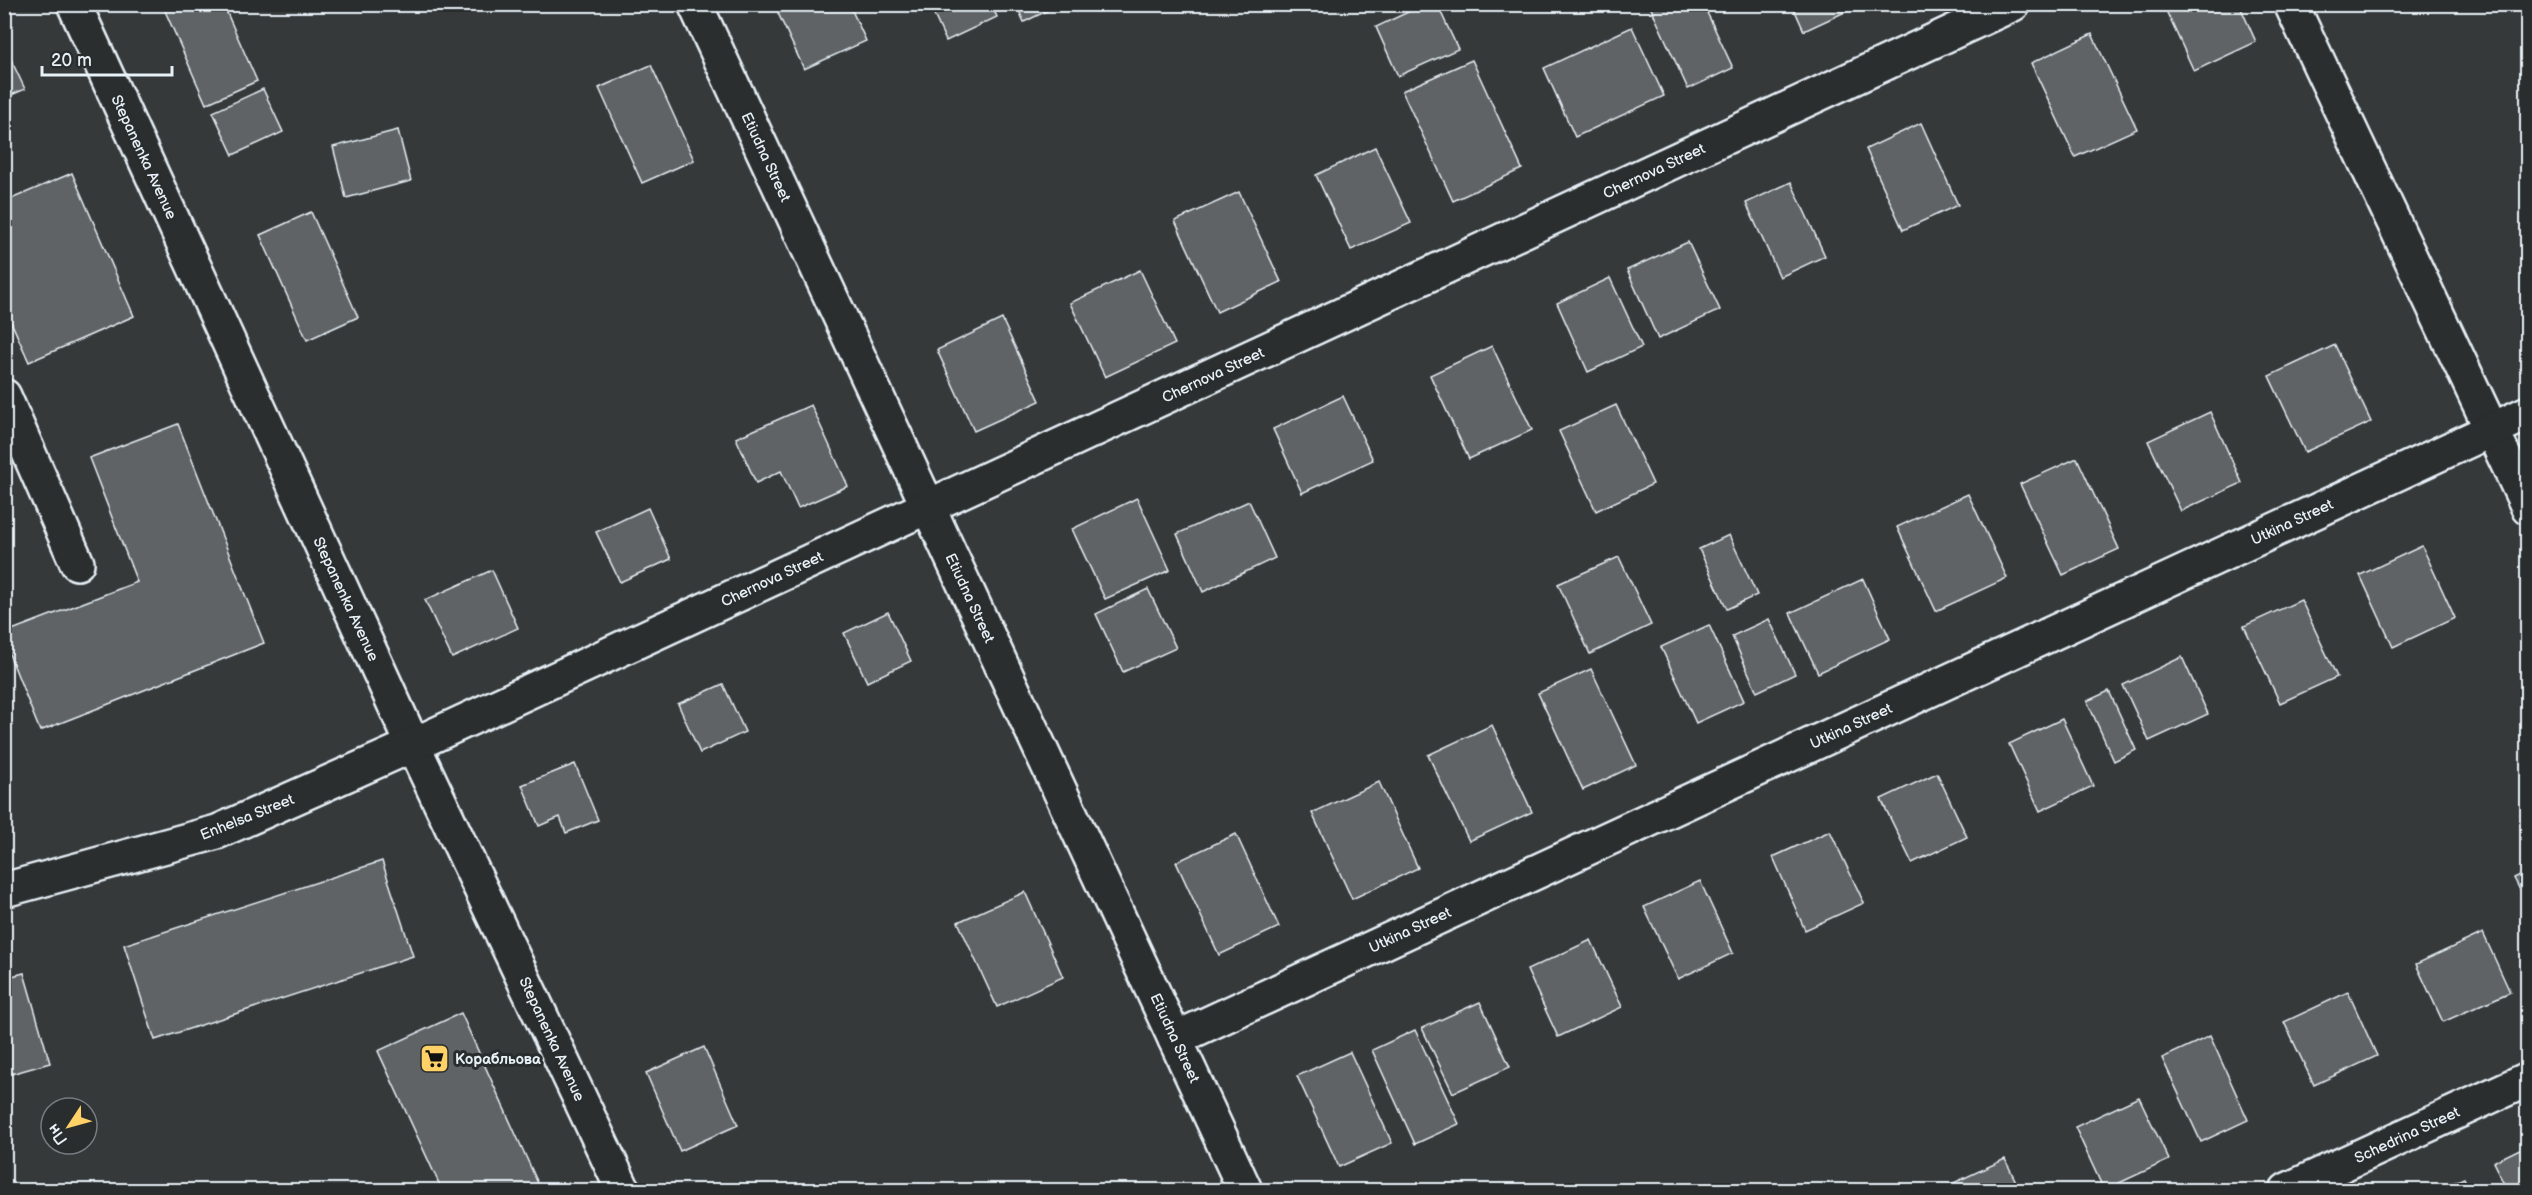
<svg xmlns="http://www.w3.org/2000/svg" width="2532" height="1195" viewBox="0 0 2532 1195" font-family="'Balsamiq Sans',sans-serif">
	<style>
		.building { fill: #5f6365; stroke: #e8f1f8; stroke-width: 1.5 }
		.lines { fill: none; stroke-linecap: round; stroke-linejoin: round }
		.minor-casing { stroke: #e8f1f8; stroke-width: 38 }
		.minor { stroke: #2a2d2e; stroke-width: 33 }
		.labels { text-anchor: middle; stroke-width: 6; stroke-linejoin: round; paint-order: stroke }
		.street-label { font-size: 15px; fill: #e8f1f8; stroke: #2a2d2e }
		.poi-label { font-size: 15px; font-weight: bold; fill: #e8f1f8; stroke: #2a2d2e; text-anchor: start }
	</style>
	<rect width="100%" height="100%" fill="#35393a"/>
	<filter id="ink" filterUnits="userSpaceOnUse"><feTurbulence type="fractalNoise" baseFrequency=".0167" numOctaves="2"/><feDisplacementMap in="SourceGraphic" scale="12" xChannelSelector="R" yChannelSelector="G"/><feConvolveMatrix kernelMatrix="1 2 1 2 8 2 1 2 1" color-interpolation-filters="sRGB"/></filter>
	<g filter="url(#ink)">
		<g class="building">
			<polygon points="162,4 223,4 257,81 206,104"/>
			<polygon points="796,4 849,4 866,41 804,69 778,13"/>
			<polygon points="929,4 991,4 997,17 946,41"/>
			<polygon points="1016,4 1061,4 1024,22"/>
			<polygon points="1425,4 1437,4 1458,49 1398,76 1376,27"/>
			<polygon points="1649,4 1703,4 1733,68 1688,89"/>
			<polygon points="1792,4 1862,4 1804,31"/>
			<polygon points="2163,4 2239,4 2256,42 2194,71"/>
			<polygon points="1632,27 1664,96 1575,137 1544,68"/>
			<polygon points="2092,34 2137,129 2075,157 2031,63"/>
			<polygon points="4,45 25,89 4,98"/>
			<polygon points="1472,60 1522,169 1453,201 1402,91"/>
			<polygon points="651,65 694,160 642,183 599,88"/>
			<polygon points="263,89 283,132 233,155 213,112"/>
			<polygon points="1921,123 1958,205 1903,230 1866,149"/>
			<polygon points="398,130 411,181 346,198 333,147"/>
			<polygon points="1375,147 1411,223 1351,250 1316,175"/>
			<polygon points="72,173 134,316 29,362 4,306 4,202"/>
			<polygon points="1791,182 1825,256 1780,277 1746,203"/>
			<polygon points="1239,192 1281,282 1217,312 1175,221"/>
			<polygon points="311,212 358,317 307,340 260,235"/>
			<polygon points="1688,242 1720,310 1658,339 1627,270"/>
			<polygon points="1140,270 1175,344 1105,377 1070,303"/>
			<polygon points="1610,278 1642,347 1588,372 1557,303"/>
			<polygon points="1002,319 1040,401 974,431 937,350"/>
			<polygon points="2335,345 2371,422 2305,452 2269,376"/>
			<polygon points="1492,346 1532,430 1469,459 1430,375"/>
			<polygon points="1343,396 1373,460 1302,493 1273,429"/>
			<polygon points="811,405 848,486 798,508 781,471 756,483 736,438"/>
			<polygon points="1616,405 1653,484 1596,511 1559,431"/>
			<polygon points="2210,412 2242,483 2181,511 2148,441"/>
			<polygon points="178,424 264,643 40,731 4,641 4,633 137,582 89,458"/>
			<polygon points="2077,458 2119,549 2063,575 2020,484"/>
			<polygon points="1968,494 2007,578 1936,611 1897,527"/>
			<polygon points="1137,498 1170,570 1105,599 1072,529"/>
			<polygon points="1249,501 1275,558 1203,592 1177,534"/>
			<polygon points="648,508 671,559 620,582 596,532"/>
			<polygon points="1729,535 1757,595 1727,609 1699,549"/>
			<polygon points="2422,546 2455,618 2393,647 2360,575"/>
			<polygon points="1619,557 1651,625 1590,654 1558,584"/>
			<polygon points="492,570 518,628 452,658 425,600"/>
			<polygon points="1863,579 1890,639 1818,673 1790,613"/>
			<polygon points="1148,589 1176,648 1123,672 1096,614"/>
			<polygon points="2301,600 2337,677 2280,703 2244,626"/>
			<polygon points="888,612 911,661 867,682 844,633"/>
			<polygon points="1769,619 1795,674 1757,692 1732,636"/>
			<polygon points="1709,625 1744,701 1696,723 1661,647"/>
			<polygon points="2182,657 2208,714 2149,741 2123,685"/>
			<polygon points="1591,669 1636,765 1583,790 1538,693"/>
			<polygon points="723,684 745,732 700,753 678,704"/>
			<polygon points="2109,691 2136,750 2114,761 2087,701"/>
			<polygon points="2062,719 2093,786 2040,811 2009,744"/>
			<polygon points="1492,725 1532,812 1469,841 1428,755"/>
			<polygon points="575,764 598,820 566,833 560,817 539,826 522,785"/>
			<polygon points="1937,773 1967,837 1912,863 1881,799"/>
			<polygon points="1379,782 1418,868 1352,899 1312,813"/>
			<polygon points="1830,831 1864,903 1805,930 1773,857"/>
			<polygon points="1236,834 1279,927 1219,955 1176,862"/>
			<polygon points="382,861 413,956 155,1040 124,945"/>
			<polygon points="2528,871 2528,906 2514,878"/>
			<polygon points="1700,881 1733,953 1678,979 1644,907"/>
			<polygon points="1025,892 1063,977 997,1007 958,922"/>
			<polygon points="2483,933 2510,992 2443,1022 2416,964"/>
			<polygon points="1591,940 1622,1007 1558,1037 1527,970"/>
			<polygon points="24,973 50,1063 4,1076 4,978"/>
			<polygon points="2348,992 2377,1056 2314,1085 2284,1022"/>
			<polygon points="1480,1002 1510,1067 1453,1093 1422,1028"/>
			<polygon points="461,1013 541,1190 442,1190 378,1051"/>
			<polygon points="1415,1030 1459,1124 1415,1144 1372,1050"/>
			<polygon points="2210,1036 2248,1120 2201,1142 2162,1058"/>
			<polygon points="704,1047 738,1125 680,1151 646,1073"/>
			<polygon points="1350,1052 1392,1143 1339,1167 1297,1076"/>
			<polygon points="2139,1097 2169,1160 2104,1190 2075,1127"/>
			<polygon points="2528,1145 2528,1190 2507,1190 2493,1162"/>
			<polygon points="2005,1159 2020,1190 1949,1190 1947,1186"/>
			<polygon points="2464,1178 2470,1190 2437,1190"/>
		</g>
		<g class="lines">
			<defs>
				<g id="minor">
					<polyline points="74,4 413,745 623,1190"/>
					<polyline points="695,4 1245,1190"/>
					<polyline points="2291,4 2528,507"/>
					<polyline points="4,396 77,563"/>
					<polyline points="4,890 217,832 413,745 2013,4"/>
					<polyline points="1175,1039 2528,413"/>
					<polyline points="2287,1190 2528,1079"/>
				</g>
			</defs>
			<use href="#minor" class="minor-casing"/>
			<use href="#minor" class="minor"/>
		</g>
	</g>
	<defs>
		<symbol id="supermarket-square" viewBox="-11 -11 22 22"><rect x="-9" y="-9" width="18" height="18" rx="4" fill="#ffd166" stroke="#2a2d2e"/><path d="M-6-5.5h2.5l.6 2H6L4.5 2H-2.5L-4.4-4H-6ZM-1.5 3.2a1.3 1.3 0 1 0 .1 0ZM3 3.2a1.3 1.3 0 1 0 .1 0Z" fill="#111"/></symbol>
	</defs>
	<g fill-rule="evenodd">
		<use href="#supermarket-square" x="418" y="1042" width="33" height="33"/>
	</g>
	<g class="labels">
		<g class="street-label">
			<text transform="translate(144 157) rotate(65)" y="5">Stepanenka Avenue</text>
			<text transform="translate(766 157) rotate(65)" y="5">Etiudna Street</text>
			<text transform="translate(1654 171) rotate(-25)" y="5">Chernova Street</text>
			<text transform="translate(1213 375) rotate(-25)" y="5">Chernova Street</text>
			<text transform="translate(2292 522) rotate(-25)" y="5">Utkina Street</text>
			<text transform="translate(772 579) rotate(-25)" y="5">Chernova Street</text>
			<text transform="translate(970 598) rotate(65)" y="5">Etiudna Street</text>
			<text transform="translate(346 599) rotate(65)" y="5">Stepanenka Avenue</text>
			<text transform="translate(1851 726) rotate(-25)" y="5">Utkina Street</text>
			<text transform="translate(247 817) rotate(-22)" y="5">Enhelsa Street</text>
			<text transform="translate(1410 930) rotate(-25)" y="5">Utkina Street</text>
			<text transform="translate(1175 1038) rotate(65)" y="5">Etiudna Street</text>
			<text transform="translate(552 1039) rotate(65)" y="5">Stepanenka Avenue</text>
			<text transform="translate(2407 1135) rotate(-25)" y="5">Schedrina Street</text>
		</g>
		<g class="poi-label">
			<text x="455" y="1064">Корабльова</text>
		</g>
	</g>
	<rect width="2532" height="1195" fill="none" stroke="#2a2d2e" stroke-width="24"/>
	<rect x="12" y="12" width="2508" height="1171" fill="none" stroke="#e8f1f8" stroke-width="2" filter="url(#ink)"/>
	<g transform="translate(69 1126) rotate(234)"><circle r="28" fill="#2a2d2e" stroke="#767b7f" stroke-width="1.5"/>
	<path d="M0-4.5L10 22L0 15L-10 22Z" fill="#ffd166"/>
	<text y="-9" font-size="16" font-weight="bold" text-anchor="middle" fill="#e8f1f8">Пн</text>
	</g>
	<path d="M42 66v9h130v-9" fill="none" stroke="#e8f1f8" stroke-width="3"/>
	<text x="51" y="66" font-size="18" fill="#e8f1f8" stroke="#2a2d2e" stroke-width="4.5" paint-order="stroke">20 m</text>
</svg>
